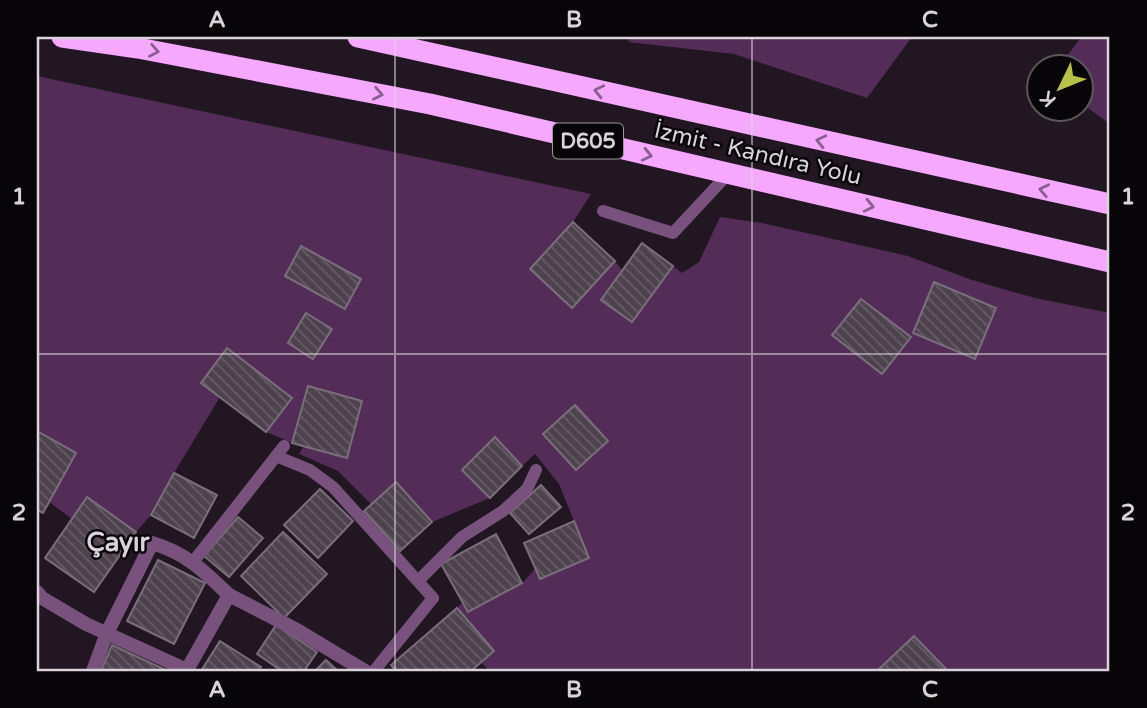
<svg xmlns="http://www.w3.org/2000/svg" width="1147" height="708" viewBox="0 0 1147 708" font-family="'Varela Round',sans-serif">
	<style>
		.green { fill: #532d58 }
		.building { fill: url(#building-back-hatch); stroke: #7b6e7c; stroke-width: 2 }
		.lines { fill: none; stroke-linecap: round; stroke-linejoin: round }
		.lane { stroke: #78527d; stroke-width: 12 }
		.street { stroke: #78527d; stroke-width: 14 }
		.highway { stroke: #f5a8fe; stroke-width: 21 }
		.oneway { stroke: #8a5f8f }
		.grid { fill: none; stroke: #dad3db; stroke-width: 2; stroke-opacity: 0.55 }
		.labels { text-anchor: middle; stroke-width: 5; stroke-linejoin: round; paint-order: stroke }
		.shield { fill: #080508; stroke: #9b959c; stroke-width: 2 }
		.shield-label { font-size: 21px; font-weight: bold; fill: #dad3db }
		.street-label { font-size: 23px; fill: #dad3db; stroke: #080508 }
		.quarter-label { font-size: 26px; font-weight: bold; fill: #dad3db; stroke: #080508 }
		.neatline { fill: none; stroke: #dad3db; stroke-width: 2.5 }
		.grid-label { font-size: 23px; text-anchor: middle; font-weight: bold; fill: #dad3db }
	</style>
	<defs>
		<pattern id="building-back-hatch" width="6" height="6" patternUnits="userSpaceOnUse" patternTransform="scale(1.75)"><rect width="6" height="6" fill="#4e424f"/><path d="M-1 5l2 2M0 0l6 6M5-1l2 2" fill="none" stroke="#675c68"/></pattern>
	</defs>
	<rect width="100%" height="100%" fill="#211622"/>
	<g class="green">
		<polygon points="630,37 912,37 867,98 734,54 628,42"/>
		<polygon points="1081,37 1110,37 1110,124 1081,103 1080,66 1060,66"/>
		<polygon points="37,76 591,194 573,222 615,261 622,270 642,243 682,273 699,262 720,217 762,223 908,256 972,280 1035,298 1110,313 1110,671 948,671 914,636 877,671 489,671 481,662 493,650 457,608 462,603 468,612 522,583 536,568 540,579 589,558 559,484 535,454 522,466 494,438 462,470 490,498 432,522 396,482 371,504 338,471 299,454 304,446 347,457 362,401 308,386 292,443 266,432 291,399 227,349 201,382 220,397 174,473 151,515 136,532 87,497 72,519 49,502 76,453 37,431"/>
	</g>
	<g class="building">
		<polygon points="573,222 615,261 572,308 530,269"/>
		<polygon points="642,243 673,266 632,322 601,300"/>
		<polygon points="301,246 361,279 345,309 285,276"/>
		<polygon points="934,282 996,308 975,359 913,333"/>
		<polygon points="861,299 911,337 882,374 832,335"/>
		<polygon points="306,313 332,329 313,359 288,343"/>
		<polygon points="227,348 292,398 266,432 201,383"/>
		<polygon points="308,386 362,401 347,458 292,443"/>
		<polygon points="575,405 608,441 576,470 543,434"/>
		<polygon points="37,431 76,453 43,513 37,510"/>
		<polygon points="495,437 522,466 490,498 462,470"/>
		<polygon points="174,473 217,495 194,538 151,515"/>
		<polygon points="396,482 432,522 400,551 364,511"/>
		<polygon points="541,485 561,507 529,534 510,513"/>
		<polygon points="320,489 353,521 318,558 284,525"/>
		<polygon points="87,497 136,532 94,592 45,558"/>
		<polygon points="238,517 263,538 229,577 204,556"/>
		<polygon points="574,521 589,558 540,579 524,543"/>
		<polygon points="283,532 327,574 284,618 241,576"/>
		<polygon points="496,534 522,583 468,612 441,564"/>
		<polygon points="158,560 205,583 174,644 127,621"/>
		<polygon points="457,608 494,651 471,671 396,671 391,665"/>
		<polygon points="276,625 317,652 304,671 282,671 257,654"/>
		<polygon points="914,636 948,671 877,671"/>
		<polygon points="220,641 261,667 258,671 201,671"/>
		<polygon points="112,645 166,670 165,671 101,671"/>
		<polygon points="326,660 338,671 315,671"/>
	</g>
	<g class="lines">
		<g class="lane">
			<polyline points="603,211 673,233 728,174"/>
			<polyline points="276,456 310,470 333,487 433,598 374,671"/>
			<polyline points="193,562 284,446"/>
			<polyline points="418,581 462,537 503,511 527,489 536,470"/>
		</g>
		<g class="street">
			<polyline points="37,592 42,598 86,624 187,670 229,595 297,630 365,671"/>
			<path d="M93 671 107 633 152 543C186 553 204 571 229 595"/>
		</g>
		<g class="highway">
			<polyline points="62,37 138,48 430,104 1110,262"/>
			<polyline points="358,37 1110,204"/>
		</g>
	</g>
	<defs><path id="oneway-chevron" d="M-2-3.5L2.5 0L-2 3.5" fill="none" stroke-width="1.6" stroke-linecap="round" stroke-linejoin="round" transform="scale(1.75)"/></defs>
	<g class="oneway">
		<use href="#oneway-chevron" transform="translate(154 51) rotate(11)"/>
		<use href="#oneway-chevron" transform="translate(599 91) rotate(-167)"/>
		<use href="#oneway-chevron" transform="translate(378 94) rotate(11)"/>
		<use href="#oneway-chevron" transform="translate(821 141) rotate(-167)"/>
		<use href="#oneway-chevron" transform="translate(647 155) rotate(13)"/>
		<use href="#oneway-chevron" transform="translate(1044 190) rotate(-168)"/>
		<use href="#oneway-chevron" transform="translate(869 206) rotate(13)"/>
	</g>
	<path class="grid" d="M395 37V671M752 37V671M37 354H1110"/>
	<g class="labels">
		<rect class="shield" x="553" y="123.5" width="70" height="35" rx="5"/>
		<g class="shield-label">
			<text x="588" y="148">D605</text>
		</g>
		<g class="street-label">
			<text transform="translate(758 153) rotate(13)" y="8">İzmit - Kandıra Yolu</text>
		</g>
		<g class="quarter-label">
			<text x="118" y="551">Çayır</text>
		</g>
	</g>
	<rect width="1147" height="708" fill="none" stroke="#080508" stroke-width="77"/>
	<g transform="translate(1060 88) rotate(227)"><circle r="33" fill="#080508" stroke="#5c575c" stroke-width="2"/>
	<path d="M0-5L12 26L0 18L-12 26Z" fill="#b8c147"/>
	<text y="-10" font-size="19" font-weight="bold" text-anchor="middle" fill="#dad3db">K</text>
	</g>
	<rect x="38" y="38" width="1070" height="632" class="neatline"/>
	<g class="grid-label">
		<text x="217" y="27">A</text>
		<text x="574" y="27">B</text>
		<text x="930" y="27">C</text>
		<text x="19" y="204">1</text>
		<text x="1128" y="204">1</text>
		<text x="19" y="520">2</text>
		<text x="1128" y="520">2</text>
		<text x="217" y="697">A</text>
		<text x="574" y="697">B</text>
		<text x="930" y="697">C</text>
	</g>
</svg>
